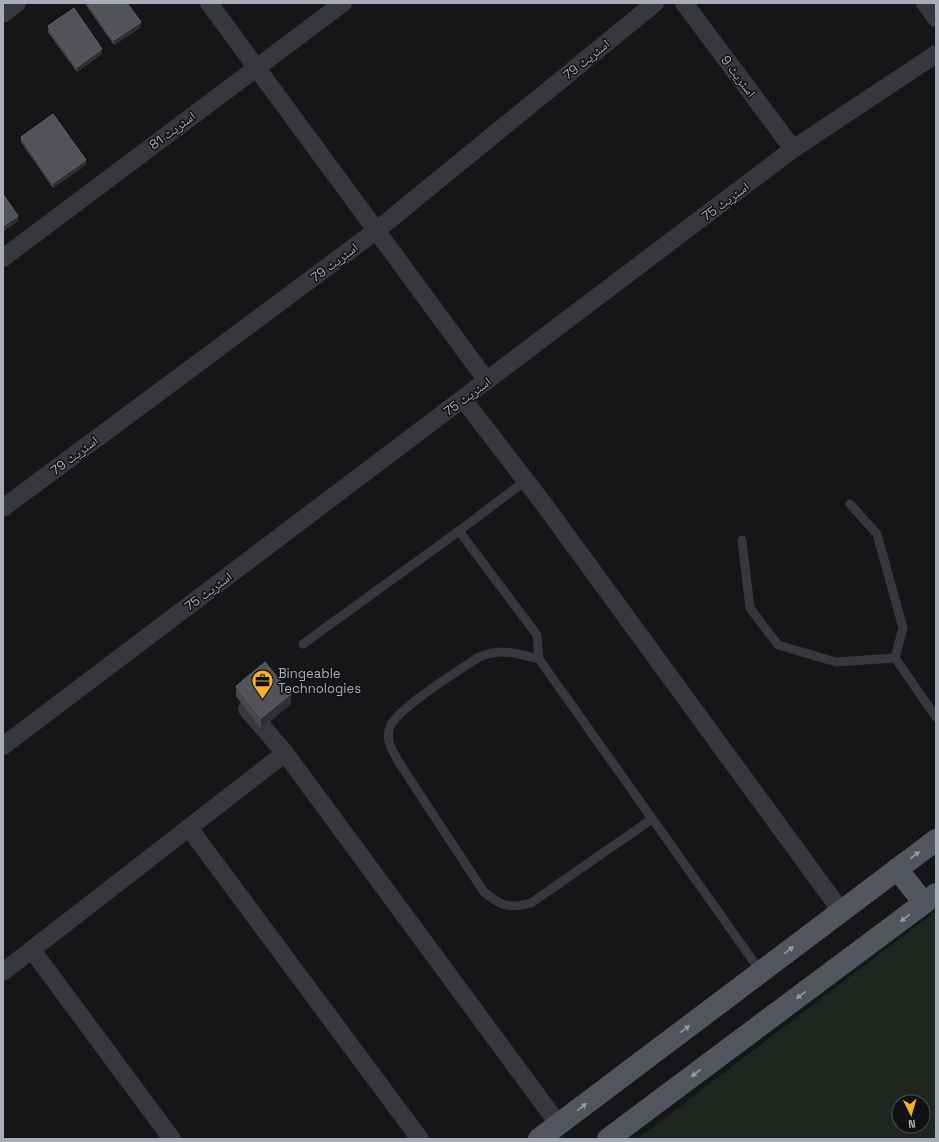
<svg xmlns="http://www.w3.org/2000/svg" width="939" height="1142" viewBox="0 0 939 1142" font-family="'Space Grotesk','Noto Naskh Arabic',sans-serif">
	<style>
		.green { fill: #1e261f; fill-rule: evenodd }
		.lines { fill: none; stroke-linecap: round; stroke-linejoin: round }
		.lane { stroke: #37383d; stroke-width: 9 }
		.street { stroke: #37383d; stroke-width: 18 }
		.primary { stroke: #53555c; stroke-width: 22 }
		.wall { fill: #47494d }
		.shaded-wall { fill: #2f3033 }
		.building { fill: #525359; stroke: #5f6168 }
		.oneway { fill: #979ba6 }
		.labels { text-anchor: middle; stroke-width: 3; stroke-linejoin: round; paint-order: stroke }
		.street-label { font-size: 13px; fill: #a8adb8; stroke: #111113 }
		.poi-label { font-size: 13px; fill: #a8adb8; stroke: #111113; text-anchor: start }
	</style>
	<rect width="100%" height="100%" fill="#161618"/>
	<path class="green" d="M936 911V1139H637ZM899 1102H923V1126H899Z"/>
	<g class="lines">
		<g class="lane">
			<polyline points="525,481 459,531 537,635 539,659"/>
			<polyline points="850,504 877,534 903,628 895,658 936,717"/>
			<polyline points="742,540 750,608 778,645 836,662 895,658"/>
			<polyline points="303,644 459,531"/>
			<path d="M652 819 531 903C509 909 501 906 484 892L398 761C393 751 385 740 390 727 397 708 460 670 479 657 503 648 515 653 539 659L761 972"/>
		</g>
		<g class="street">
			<polyline points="209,3 487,381"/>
			<polyline points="684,3 793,149"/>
			<polyline points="925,3 936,18"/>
			<polyline points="3,14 17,3"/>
			<polyline points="3,258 343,3"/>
			<polyline points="463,399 543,503 841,911"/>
			<polyline points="3,508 377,230 655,3"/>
			<polyline points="247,709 285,753 559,1125"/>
			<polyline points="3,746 793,149 936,54"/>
			<polyline points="189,828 420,1139"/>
			<polyline points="32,950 172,1139"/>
			<polyline points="3,972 285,753"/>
		</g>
		<g class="primary">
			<polyline points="897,869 924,903"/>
			<polyline points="539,1139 936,840"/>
			<polyline points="608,1139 936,894"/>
		</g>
	</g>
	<g class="wall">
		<polygon points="86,3 127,3 141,27 114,45 86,5"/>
		<polygon points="48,26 102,54 77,72 48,32"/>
		<polygon points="21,137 86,165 53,188 21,142"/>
		<polygon points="236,686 291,704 261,729 236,696"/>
	</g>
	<g class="shaded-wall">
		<polygon points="141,22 141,27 114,45 114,40"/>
		<polygon points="102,49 102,54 77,72 77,67"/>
		<polygon points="86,160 86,165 53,188 53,183"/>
		<polygon points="18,216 18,221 3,232 3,226"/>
		<polygon points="291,694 291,704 261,729 261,718"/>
	</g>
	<g class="building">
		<polygon points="88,3 127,3 141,22 114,40"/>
		<polygon points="74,8 102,49 77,67 48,26"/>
		<polygon points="53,114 86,160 53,183 21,137"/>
		<polygon points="3,194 18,216 3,226"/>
		<polygon points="265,662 291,694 261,718 236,686"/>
	</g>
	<defs><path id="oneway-solid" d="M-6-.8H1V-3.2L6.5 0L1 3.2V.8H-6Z"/></defs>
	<g class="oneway">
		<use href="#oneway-solid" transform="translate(915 855) rotate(-37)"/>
		<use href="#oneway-solid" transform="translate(905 918) rotate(143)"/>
		<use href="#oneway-solid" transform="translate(789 950) rotate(-37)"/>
		<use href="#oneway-solid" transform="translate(801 995) rotate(143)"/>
		<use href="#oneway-solid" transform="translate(685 1029) rotate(-37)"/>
		<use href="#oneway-solid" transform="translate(696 1073) rotate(143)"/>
		<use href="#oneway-solid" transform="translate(582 1107) rotate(-37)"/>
	</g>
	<defs>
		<symbol id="office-pin" viewBox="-11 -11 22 30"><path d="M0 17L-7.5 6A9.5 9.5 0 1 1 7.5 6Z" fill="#f2b134" stroke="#111113"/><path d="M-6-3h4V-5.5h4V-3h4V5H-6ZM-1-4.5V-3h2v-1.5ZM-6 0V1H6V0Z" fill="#111"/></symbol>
	</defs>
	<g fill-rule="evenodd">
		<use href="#office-pin" x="250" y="668" width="25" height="34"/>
	</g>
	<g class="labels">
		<g class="street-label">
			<text transform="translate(586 59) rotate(-39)" y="5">اسٹریٹ 79</text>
			<text transform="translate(739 76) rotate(53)" y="5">اسٹریٹ 9</text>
			<text transform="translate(172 130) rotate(-37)" y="5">اسٹریٹ 81</text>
			<text transform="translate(725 201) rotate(-37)" y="5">اسٹریٹ 75</text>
			<text transform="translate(334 262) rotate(-37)" y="5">اسٹریٹ 79</text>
			<text transform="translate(467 396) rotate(-37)" y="5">اسٹریٹ 75</text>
			<text transform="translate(74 455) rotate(-37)" y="5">اسٹریٹ 79</text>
			<text transform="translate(208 591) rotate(-37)" y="5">اسٹریٹ 75</text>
		</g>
		<g class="poi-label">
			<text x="278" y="678">Bingeable<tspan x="278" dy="15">Technologies</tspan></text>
		</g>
	</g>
	<rect width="939" height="1142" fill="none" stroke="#a8adb8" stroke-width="8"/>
	<g transform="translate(911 1114) rotate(175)"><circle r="19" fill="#111113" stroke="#4d4f55"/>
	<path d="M0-3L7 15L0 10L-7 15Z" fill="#f2b134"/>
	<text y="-6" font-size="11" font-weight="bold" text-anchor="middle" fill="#a8adb8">N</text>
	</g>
</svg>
